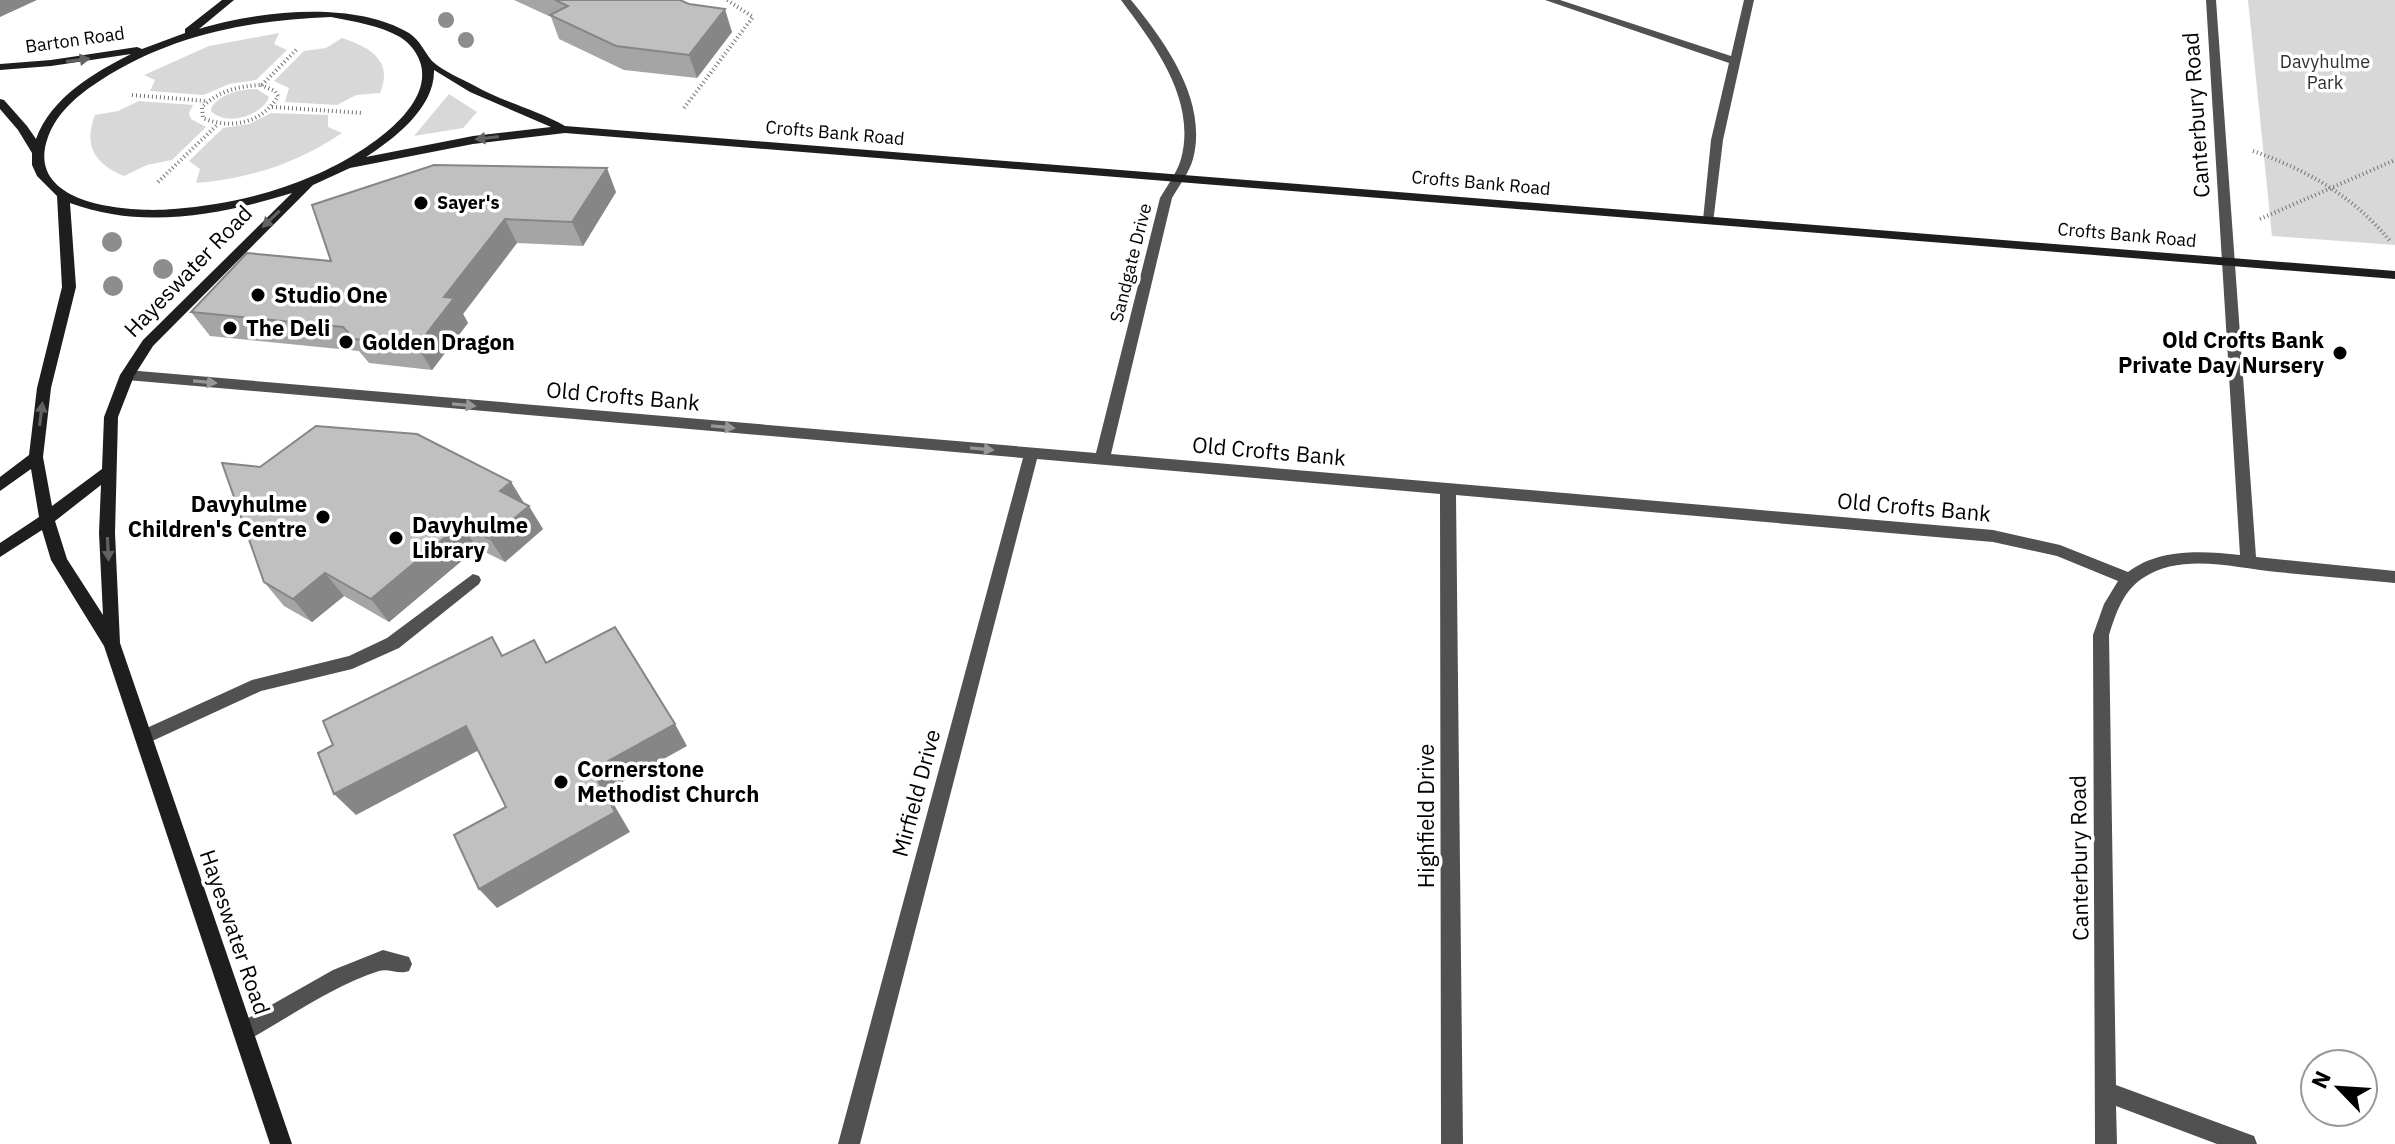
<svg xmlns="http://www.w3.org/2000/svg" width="2395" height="1144" viewBox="0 0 2395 1144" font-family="'IBM Plex Sans',sans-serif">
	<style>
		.green { fill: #d8d8d8 }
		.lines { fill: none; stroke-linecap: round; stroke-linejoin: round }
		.path { stroke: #737373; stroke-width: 4; stroke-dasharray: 1 3; stroke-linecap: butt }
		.lane { fill: #515151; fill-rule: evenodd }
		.street { fill: #515151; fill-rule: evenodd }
		.secondary { fill: #1e1e1e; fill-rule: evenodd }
		.tree { fill: #8d8d8d }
		.wall { fill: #a5a5a5 }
		.shaded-wall { fill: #868686 }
		.building { fill: #c0c0c0; stroke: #868686; stroke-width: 2 }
		.oneway { fill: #626262 }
		.oneway2 { fill: #979797 }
		.poi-dot { fill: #000; stroke: #fff; stroke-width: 3 }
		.labels { text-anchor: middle; stroke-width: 7; stroke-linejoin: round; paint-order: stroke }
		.far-street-label { font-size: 18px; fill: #000; stroke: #fff }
		.far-park-label { font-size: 18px; fill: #2f2f2f; stroke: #fff }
		.far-poi-label { font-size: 18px; font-weight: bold; fill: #000; stroke: #fff; text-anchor: start }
		.street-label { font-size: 22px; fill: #000; stroke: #fff }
		.poi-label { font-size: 22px; font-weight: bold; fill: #000; stroke: #fff; text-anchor: start }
	</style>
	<rect width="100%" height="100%" fill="#fff"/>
	<g class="green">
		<polygon points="2248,0 2395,0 2395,245 2272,236"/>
		<polygon points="279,33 274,44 287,50 256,80 229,84 204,95 150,91 155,80 144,75 209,46"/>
		<path d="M342 38C370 47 394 61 380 93L356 95 337 105 285 102 289 88 274 81 304 51 326 48Z"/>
		<path d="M257 89 269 97C262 116 226 127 211 111L212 106C223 93 240 89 257 89Z"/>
		<polygon points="449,94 477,112 463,128 414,136"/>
		<path d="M139 101 193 105 189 113 191 119 206 127 172 160 147 165 124 176C95 164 83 146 95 115L118 111Z"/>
		<path d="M271 113 328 115V127L342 133C298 163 249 179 196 183L200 169 189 161 223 128 249 124Z"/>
	</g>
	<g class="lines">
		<g class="path">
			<path d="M261 85 275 91 278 96C263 123 230 130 203 118L202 107C219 91 238 86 261 85Z"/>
			<polyline points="262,85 297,49"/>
			<polyline points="132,95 206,101"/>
			<polyline points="272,107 362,113"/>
			<polyline points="684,108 753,17 727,0"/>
			<path d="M2253 151C2307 170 2353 196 2390 241"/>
			<polyline points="158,182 217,125"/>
			<polyline points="2260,219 2395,160"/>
		</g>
		<g class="lane">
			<polygon points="473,574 479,576 481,580 479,584 399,648 352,669 261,691 150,742 144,745 138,742 135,737 138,732 252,680 349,656 387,638"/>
			<path d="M383 950 409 957 412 964 409 971C398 975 389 968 379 971 333 986 291 1016 250 1039L243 1042 236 1039 233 1032 236 1025 333 970Z"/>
		</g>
		<g class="street">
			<path d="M1121 0H1131C1166 43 1208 101 1193 159 1189 173 1179 186 1172 198L1111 454 1993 530 2060 545 2128 572C2160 548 2202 551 2240 555L2206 0H2216L2256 557 2395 571V583C2356 579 2316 576 2277 572 2235 568 2182 552 2143 578 2123 591 2116 613 2109 635L2116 1085 2254 1136 2257 1144H2217L2116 1106 2117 1144H2095L2093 635 2104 604 2118 581 2057 556 1993 542 1456 495 1463 1144H1441L1440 494 1037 459 860 1144H838L1023 458 127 380 120 375 127 370 1096 453 1160 198C1167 186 1177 173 1181 159 1197 100 1154 44 1121 0Z"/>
			<polygon points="1545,0 1560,0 1731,56 1744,0 1754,0 1723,140 1713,223 1709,224 1703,220 1711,140 1729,63"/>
		</g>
		<path class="secondary" d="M222 0H234L199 29C259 11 353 0 409 33 420 40 425 53 432 61 443 71 462 79 475 86 503 102 537 110 565 126L2395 271V279L565 133 473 144 350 168 313 185 153 346 134 376 118 417 115 533 120 643 292 1144H270L104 646 51 560 42 530 0 557V543L39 517 31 469 0 491V477L29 455 37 388 62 287 57 196 37 176 32 165V153L18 130 0 109V99L4 100 27 126 36 139C51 98 93 73 131 54L51 66 0 70V64L51 60 137 47 142 49 185 33V29ZM331 17C355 22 379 25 400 37 411 44 418 54 421 65 433 113 351 160 315 175 270 195 223 205 174 209 130 213 23 206 48 137 57 112 79 94 101 80 171 35 249 20 331 17ZM434 70 470 92 551 127 473 136 366 157C394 139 435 108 434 70ZM292 193 143 340 120 375 104 417 102 469 52 506 43 457 51 388 76 287 70 203C142 230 221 215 292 193ZM101 485 99 533 103 615 67 559 55 521Z"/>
	</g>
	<g class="tree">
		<circle cx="446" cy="20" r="8"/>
		<circle cx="466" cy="40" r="8"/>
		<circle cx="112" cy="242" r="10"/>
		<circle cx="163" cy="269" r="10"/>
		<circle cx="113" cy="286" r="10"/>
	</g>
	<g class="wall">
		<polygon points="514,0 680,0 732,32 697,78 624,70 559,39 551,17"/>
		<polygon points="616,192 583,246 517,243 463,314 468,323 432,370 369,363 359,351 210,336 191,312 331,261"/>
		<polygon points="260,467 511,482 524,503 543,529 505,562 477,548 389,622 344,596 312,622 284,606 264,582"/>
	</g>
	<g class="shaded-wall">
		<polygon points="0,0 37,0 0,17"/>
		<polygon points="725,9 732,32 697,78 689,55"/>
		<polygon points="607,168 616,192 583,246 572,222"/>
		<polygon points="505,219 517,243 463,314 468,323 432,370 417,346 444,297"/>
		<polygon points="511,482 525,505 500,491"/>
		<polygon points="529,506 543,529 505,562 490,539"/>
		<polygon points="461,524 477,548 389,622 371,599"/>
		<polygon points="325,573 344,596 312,622 293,599"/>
		<polygon points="675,724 687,746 606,791 630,832 497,908 479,889 592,770"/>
		<polygon points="466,726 483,748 356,815 334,794"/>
	</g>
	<g class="building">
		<polygon points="555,0 680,0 689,4 725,9 689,55 616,46 550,15 568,6"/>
		<polygon points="434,165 607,168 572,222 505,219 444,297 454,298 417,346 354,339 343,327 191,312 247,253 331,261 312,205"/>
		<polygon points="316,426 417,434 511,482 500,491 529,506 490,539 461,524 371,599 325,573 293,599 264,582 222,463 260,467"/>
		<polygon points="615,627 675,724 592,770 615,812 479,889 454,835 506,807 466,726 334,794 318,753 333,745 323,721 492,637 502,656 534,640 546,663"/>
	</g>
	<defs><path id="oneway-solid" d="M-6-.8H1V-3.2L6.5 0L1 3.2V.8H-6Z" transform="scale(2)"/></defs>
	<g class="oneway">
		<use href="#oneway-solid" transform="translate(78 60) rotate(-8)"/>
		<use href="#oneway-solid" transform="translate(487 138) rotate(173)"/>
		<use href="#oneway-solid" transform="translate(271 219) rotate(136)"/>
		<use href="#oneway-solid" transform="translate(41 414) rotate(-83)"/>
		<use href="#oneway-solid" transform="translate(108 549) rotate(87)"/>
	</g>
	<g class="oneway2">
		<use href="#oneway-solid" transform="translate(205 382) rotate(5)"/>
		<use href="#oneway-solid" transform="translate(464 405) rotate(5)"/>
		<use href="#oneway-solid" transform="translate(723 427) rotate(5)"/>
		<use href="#oneway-solid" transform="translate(982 449) rotate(5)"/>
	</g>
	<g class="poi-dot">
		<circle cx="421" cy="203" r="8"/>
		<circle cx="258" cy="295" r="8"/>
		<circle cx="230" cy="328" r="8"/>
		<circle cx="346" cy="342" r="8"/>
		<circle cx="2340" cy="353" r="8"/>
		<circle cx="323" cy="517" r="8"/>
		<circle cx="396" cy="538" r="8"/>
		<circle cx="561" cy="782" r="8"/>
	</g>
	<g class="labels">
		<g class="far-street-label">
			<text transform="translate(75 40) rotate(-8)" y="6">Barton Road</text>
			<text transform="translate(835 133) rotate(5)" y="6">Crofts Bank Road</text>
			<text transform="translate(1481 183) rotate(5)" y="6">Crofts Bank Road</text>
			<text transform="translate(2127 235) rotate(5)" y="6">Crofts Bank Road</text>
			<text transform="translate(1131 263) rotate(-76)" y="6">Sandgate Drive</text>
		</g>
		<g class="far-park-label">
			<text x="2325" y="68">Davyhulme<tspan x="2325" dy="21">Park</tspan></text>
		</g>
		<g class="far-poi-label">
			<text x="437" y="209">Sayer's</text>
		</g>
		<g class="street-label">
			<text transform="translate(2196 115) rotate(-94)" y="8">Canterbury Road</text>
			<text transform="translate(188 271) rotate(-46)" y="8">Hayeswater Road</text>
			<text transform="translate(623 396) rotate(5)" y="8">Old Crofts Bank</text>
			<text transform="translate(1269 451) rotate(5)" y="8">Old Crofts Bank</text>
			<text transform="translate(1914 507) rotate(5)" y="8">Old Crofts Bank</text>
			<text transform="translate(916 793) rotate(-75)" y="8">Mirfield Drive</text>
			<text transform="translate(1426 816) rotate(-90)" y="8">Highfield Drive</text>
			<text transform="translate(2079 858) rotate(-91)" y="8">Canterbury Road</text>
			<text transform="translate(235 932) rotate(71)" y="8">Hayeswater Road</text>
		</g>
		<g class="poi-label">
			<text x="274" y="303">Studio One</text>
			<text x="246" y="336">The Deli</text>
			<text x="2324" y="348" text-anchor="end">Old Crofts Bank<tspan x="2324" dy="25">Private Day Nursery</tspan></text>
			<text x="362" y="350">Golden Dragon</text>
			<text x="307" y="512" text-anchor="end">Davyhulme<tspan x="307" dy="25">Children's Centre</tspan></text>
			<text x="412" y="533">Davyhulme<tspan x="412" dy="25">Library</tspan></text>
			<text x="577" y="777">Cornerstone<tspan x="577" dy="25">Methodist Church</tspan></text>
		</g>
	</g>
	<g transform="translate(2339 1088) rotate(295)"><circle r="38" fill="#ffffff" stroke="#999999" stroke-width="2"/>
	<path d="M0-6L14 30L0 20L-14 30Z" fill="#000000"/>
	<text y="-12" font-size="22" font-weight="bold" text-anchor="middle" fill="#000000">N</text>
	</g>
</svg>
